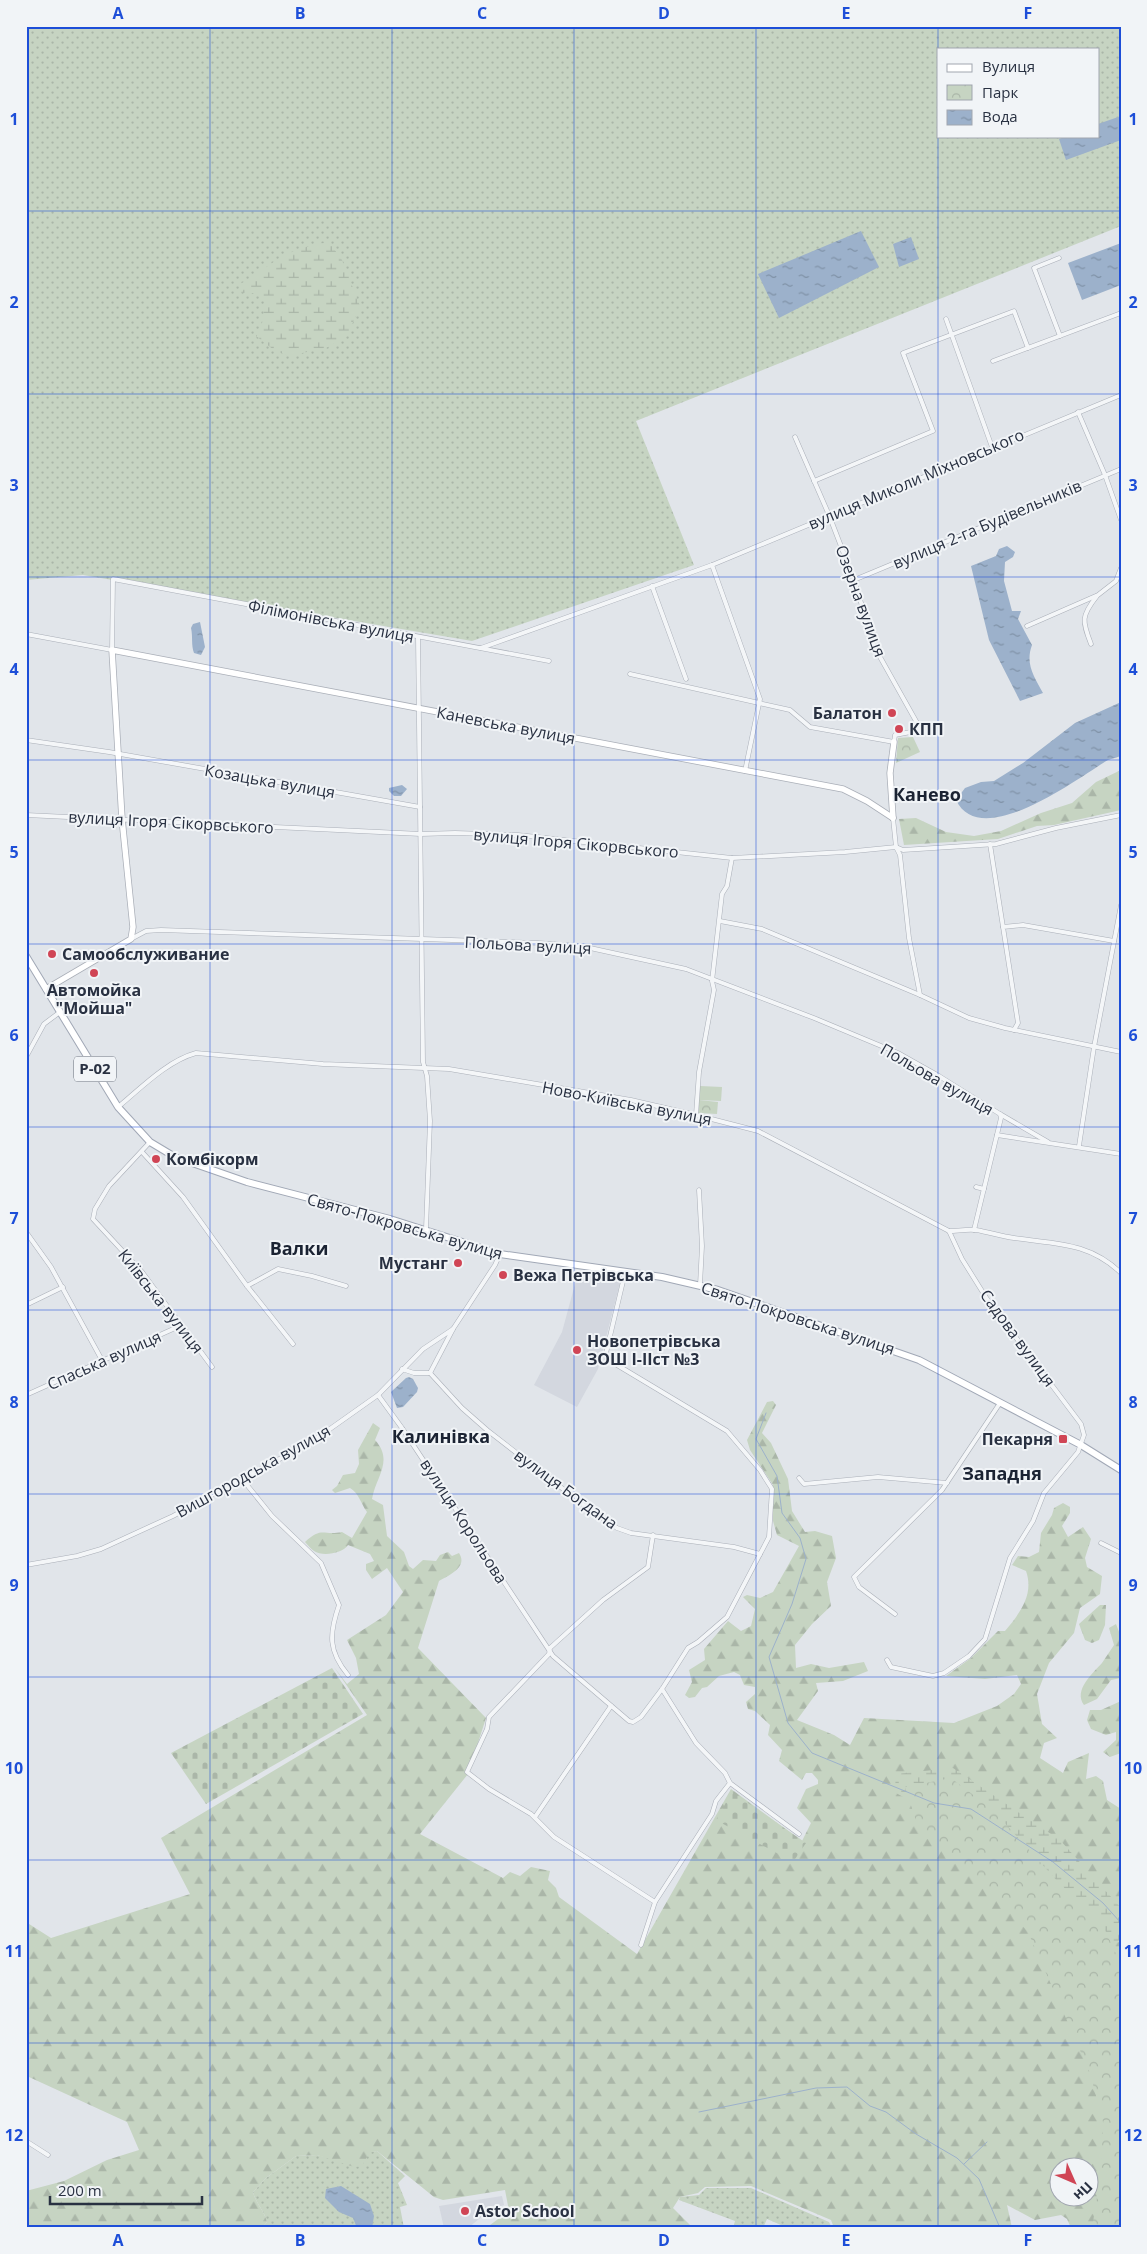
<svg xmlns="http://www.w3.org/2000/svg" width="1147" height="2254" viewBox="0 0 1147 2254" font-family="'Open Sans',sans-serif">
	<style>
		.built { fill: #d3d7df }
		.grass { fill: url(#grass-dots); fill-rule: evenodd }
		.forest { fill: url(#forest-firs); fill-rule: evenodd }
		.wetland { fill: url(#wetland-marsh) }
		.cemetery { fill: url(#cemetery-stones) }
		.park { fill: url(#park-crowns) }
		.pitch { fill: #c6d4c2 }
		.water { fill: url(#water-ripples) }
		.lines { fill: none; stroke-linecap: round; stroke-linejoin: round }
		.stream { stroke: #9cb1cb; stroke-width: 1 }
		.street-casing { stroke: #aaafb8; stroke-width: 5 }
		.secondary-casing { stroke: #aaafb8; stroke-width: 7 }
		.primary-casing { stroke: #a1a8b6; stroke-width: 8 }
		.street { stroke: #f4f6f8; stroke-width: 4 }
		.secondary { stroke: #fff; stroke-width: 5.5 }
		.primary { stroke: #fff; stroke-width: 6 }
		.grid { fill: none; stroke: #1d4ed8; stroke-width: 1; stroke-opacity: 0.55 }
		.poi-dot { fill: #d04555; stroke: #f1f4f7; stroke-width: 2 }
		.labels { text-anchor: middle; stroke-width: 4; stroke-linejoin: round; paint-order: stroke }
		.shield { fill: #f1f4f7; stroke: #656c78; stroke-width: 1 }
		.shield-label { font-size: 15px; font-weight: bold; fill: #293142 }
		.street-label { font-size: 16px; fill: #293142; stroke: #f1f4f7 }
		.poi-label { font-size: 16px; font-weight: bold; fill: #293142; stroke: #f1f4f7; text-anchor: start }
		.neighbourhood-label { font-size: 18px; font-weight: bold; fill: #1b2333; stroke: #f1f4f7 }
		.neatline { fill: none; stroke: #1d4ed8; stroke-width: 2 }
		.grid-label { font-size: 16px; text-anchor: middle; font-weight: bold; fill: #1d4ed8 }
	</style>
	<defs>
		<pattern id="grass-dots" width="8" height="8" patternUnits="userSpaceOnUse" patternTransform="scale(1.25)"><rect width="8" height="8" fill="#c6d4c2"/><path d="M2 2h.1M6 6h.1" fill="none" stroke="#aab6a8" stroke-width="1.8" stroke-linecap="round"/></pattern>
		<pattern id="forest-firs" width="22" height="20" patternUnits="userSpaceOnUse" patternTransform="scale(1.25)"><rect width="22" height="20" fill="#c6d4c2"/><path d="M5 1l3.5 6h-7zM16 11l3.5 6h-7z" fill="#aab6a8"/></pattern>
		<pattern id="wetland-marsh" width="20" height="14" patternUnits="userSpaceOnUse" patternTransform="scale(1.25)"><rect width="20" height="14" fill="#c6d4c2"/><path d="M1 5h8M5 5V1M11 12h8M15 12V8" fill="none" stroke="#aab6a8"/></pattern>
		<pattern id="cemetery-stones" width="16" height="16" patternUnits="userSpaceOnUse" patternTransform="scale(1.25)"><rect width="16" height="16" fill="#c6d4c2"/><path d="M2 7V4a2 2 0 0 1 4 0v3zM10 15v-3a2 2 0 0 1 4 0v3z" fill="#aab6a8"/></pattern>
		<pattern id="park-crowns" width="20" height="18" patternUnits="userSpaceOnUse" patternTransform="scale(1.25)"><rect width="20" height="18" fill="#c6d4c2"/><path d="M2 6a3 3 0 1 1 6 0M12 15a3 3 0 1 1 6 0" fill="none" stroke="#aab6a8"/></pattern>
		<pattern id="water-ripples" width="26" height="14" patternUnits="userSpaceOnUse" patternTransform="scale(1.25)"><rect width="26" height="14" fill="#9cb1cb"/><path d="M2 4q2-2 4 0t4 0M15 11q2-2 4 0t4 0" fill="none" stroke="#7f91a6"/></pattern>
	</defs>
	<rect width="100%" height="100%" fill="#e1e5ea"/>
	<g class="built">
		<polygon points="578,1273 621,1279 598,1369 577,1407 534,1385 562,1332"/>
		<polygon points="502,2196 504,2205 490,2210 491,2213 485,2214 468,2228 444,2228 439,2206"/>
	</g>
	<g class="grass">
		<path d="M26 26H1121V226L636 421 694 565 472 641 83 575 26 580ZM938 49H1098V136H938Z"/>
		<path d="M377 2151 405 2176 398 2183 407 2205 400 2207 404 2228H262L267 2222C264 2210 256 2204 253 2192L266 2178 296 2156 317 2155 330 2158Z"/>
		<polygon points="706,2188 751,2188 829,2222 832,2228 788,2228 767,2219 763,2228 733,2228 735,2221 679,2200 680,2197 699,2195"/>
	</g>
	<g class="forest">
		<polygon points="1121,770 1121,810 1054,825 1037,826 998,839 904,845 899,819 916,818 946,832 974,836 1001,831 1041,813 1072,803 1096,782"/>
		<path d="M773 1401 776 1405 762 1433 771 1443 788 1479 792 1511 805 1532 815 1531 832 1536 836 1558 827 1582 831 1606 812 1624 795 1645 796 1668 811 1664 829 1668 864 1662 868 1671 843 1681 816 1683 818 1691 797 1720 834 1735 850 1745 864 1718 954 1723 997 1706 1014 1694 1021 1684 1017 1675 985 1679 946 1676 971 1658 998 1631H1005C1021 1612 1034 1594 1026 1571L1012 1565 1018 1556 1029 1557 1039 1552 1041 1533 1052 1515 1054 1508 1063 1503 1070 1507V1513L1062 1526 1068 1537 1083 1527 1091 1539 1085 1558 1087 1567 1102 1576 1100 1594 1080 1608 1074 1633 1049 1663 1037 1694 1042 1724 1057 1738 1044 1743 1040 1758 1063 1773 1068 1762 1089 1753 1086 1779 1096 1776 1103 1781 1107 1800 1121 1809V2228H1071L1067 2219 1061 2215 1035 2220 1007 2205 1012 2228H834L831 2220 751 2186 705 2187 698 2193 680 2197 673 2208 693 2228H486L509 2211 505 2190 443 2200 434 2197 377 2151 369 2153 362 2166 354 2167 317 2155 296 2156 266 2178 253 2192C256 2204 264 2210 267 2222L262 2228H26V2191L64 2181 107 2160 139 2150 127 2122 29 2077 26 2073V1922L51 1938 190 1894 161 1838 367 1715 334 1667 347 1684 359 1674 356 1658 347 1640 386 1615 403 1592 387 1568 372 1579 366 1570V1564L374 1561 370 1554 348 1545C343 1553 323 1557 314 1551 311 1549 308 1545 305 1542 322 1526 323 1536 342 1532L352 1538 367 1512C361 1504 359 1493 350 1488L335 1493 332 1490 337 1486 343 1475 355 1473 359 1464 358 1450 373 1423 380 1428 375 1440C394 1461 376 1476 372 1499L383 1505 387 1536 404 1552 409 1566 413 1569 423 1560 436 1561 440 1555 448 1552 452 1556 459 1553C468 1567 450 1575 439 1581L418 1648 486 1718 468 1774 420 1834 503 1878 510 1872 520 1876 531 1867 550 1871 548 1880 556 1888 559 1897 637 1954 731 1789 802 1841 811 1823 797 1808 806 1789 818 1784V1780L812 1773H806L802 1780 779 1761 782 1750 768 1735 770 1725 755 1711 748 1709 746 1702 755 1694V1687L744 1685 740 1675 734 1672 719 1676 707 1687 702 1688 695 1697 689 1698 685 1695 692 1682 689 1670 705 1660 704 1649 728 1621 741 1631 751 1626 755 1609 743 1597 747 1595 760 1598 773 1592 799 1546 777 1535 773 1521V1485L750 1450 747 1440 767 1402ZM1060 2166H1090V2196H1060Z"/>
		<polygon points="1100,1605 1106,1605 1105,1625 1099,1640 1092,1643 1085,1640 1079,1624"/>
		<path d="M1116 1624 1121 1637V1678L1111 1680 1097 1699 1084 1705C1073 1690 1093 1673 1102 1663 1106 1657 1110 1651 1114 1645L1109 1628Z"/>
		<polygon points="1121,1701 1121,1753 1110,1757 1103,1752 1116,1740 1116,1732 1106,1735 1091,1729 1087,1720 1090,1710 1101,1710"/>
	</g>
	<g class="wetland">
		<path d="M329 242 342 260 360 306 347 336 326 348 288 356 274 350 256 336 261 329 266 300 255 293H243L240 284C255 277 266 266 280 258 295 249 312 245 329 242Z"/>
		<polygon points="953,1768 1060,1840 1121,1908 1121,1942 1089,1945 954,1825 896,1793 895,1774"/>
	</g>
	<g class="cemetery">
		<polygon points="332,1668 363,1714 206,1804 171,1753"/>
		<polygon points="732,1792 806,1843 793,1862 716,1820"/>
	</g>
	<g class="park">
		<polygon points="913,737 920,752 896,763 898,738"/>
		<polygon points="699,1100 718,1102 717,1114 698,1113"/>
		<polygon points="951,1778 993,1810 1059,1883 1101,1921 1121,1965 1121,2228 1092,2228 1101,2172 1103,2122 1090,2073 1028,1932 996,1896 958,1861 920,1833 905,1787"/>
	</g>
	<polygon class="pitch" points="700,1086 722,1087 721,1101 699,1100"/>
	<g class="water">
		<polygon points="1121,116 1121,140 1066,160 1059,139 1067,136 1098,136 1098,124"/>
		<polygon points="861,231 879,267 779,318 758,274"/>
		<polygon points="911,237 919,259 899,267 893,244"/>
		<polygon points="1121,243 1121,285 1082,300 1068,263"/>
		<path d="M1007 546 1015 552 1013 557 1005 562 1004 581 1012 611H1021L1018 619 1032 645C1025 664 1034 676 1043 693L1020 701 989 640 971 566 996 556 999 549Z"/>
		<path d="M200 622 205 647 201 655 194 653C191 645 193 637 191 628L193 624Z"/>
		<path d="M1121 702V756L1108 760C1078 778 981 852 956 800L965 788 981 782 994 781 1023 763 1075 723Z"/>
		<polygon points="402,785 407,789 401,796 394,796 389,791 389,788"/>
		<polygon points="409,1377 413,1379 418,1388 417,1392 403,1407 397,1408 391,1392 406,1378"/>
		<polygon points="341,2186 370,2204 374,2216 372,2228 357,2228 353,2218 339,2212 325,2198 326,2189"/>
	</g>
	<g class="lines">
		<g class="stream">
			<polyline points="766,1413 756,1439 777,1476 782,1513 800,1538 806,1559 792,1604 769,1657 788,1723 812,1753 934,1803 971,1809 1053,1862 1103,1903 1121,1923"/>
			<polyline points="699,2112 816,2088 847,2087 870,2106 886,2112 916,2134 957,2158 979,2179 1000,2228"/>
			<polyline points="964,2164 987,2142"/>
		</g>
		<defs>
			<g id="street">
				<polyline points="1059,258 1034,268 1060,336"/>
				<polyline points="946,319 992,447"/>
				<polyline points="993,361 1121,313"/>
				<polyline points="1078,412 1105,475 1121,520"/>
				<polyline points="814,481 933,431 903,353 1014,311 1028,348"/>
				<polyline points="712,565 760,699 745,771"/>
				<polyline points="854,580 1121,469"/>
				<polyline points="652,586 686,679"/>
				<polyline points="1027,626 1098,595 1116,581 1121,568"/>
				<polyline points="26,634 112,650 113,579 549,661"/>
				<polyline points="418,637 423,1062 427,1076 430,1121 426,1229"/>
				<path d="M1091 644C1082 621 1081 616 1097 596"/>
				<polyline points="481,648 712,565 1121,395"/>
				<polyline points="630,674 790,710 810,727 894,742 895,735 921,730 875,648 854,580 829,515 795,437"/>
				<polyline points="26,740 109,752 420,807"/>
				<polyline points="26,815 421,834 455,833 518,835 732,858 845,852 896,847 903,850 996,844 1056,828 1121,815"/>
				<polyline points="893,818 896,847 900,855 909,938 920,995 969,1018 1005,1028 1121,1052"/>
				<polyline points="990,844 1003,927"/>
				<polyline points="720,921 762,929 920,995"/>
				<polyline points="131,939 146,931 161,930 538,943 581,946 686,969 814,1018 898,1053 939,1076 1000,1114 1001,1118 974,1230"/>
				<polyline points="1014,1030 1018,1023 1003,927 1023,925 1114,941"/>
				<polyline points="26,1057 44,1024 60,1012"/>
				<path d="M118 1107C141 1088 167 1061 196 1053L323 1064 449 1069 631 1100 696 1115 758 1131 949 1231C957 1231 967 1229 976 1230 988 1232 1001 1236 1014 1238 1055 1244 1089 1242 1121 1273"/>
				<polyline points="1000,1114 1048,1142"/>
				<polyline points="696,1115 699,1072 714,990 712,981 722,894 727,886 732,858"/>
				<polyline points="997,1135 1121,1154"/>
				<polyline points="150,1142 109,1186 95,1209 93,1219 142,1272 212,1367"/>
				<polyline points="1079,1146 1094,1047 1121,905"/>
				<polyline points="142,1152 183,1197 247,1286 293,1344"/>
				<polyline points="976,1187 984,1189"/>
				<polyline points="699,1190 702,1246 700,1285"/>
				<polyline points="26,1232 51,1267 103,1362"/>
				<polyline points="247,1286 278,1269 312,1276 346,1286"/>
				<polyline points="26,1305 63,1287"/>
				<polyline points="402,1369 414,1373 430,1373"/>
				<polyline points="430,1373 462,1408 487,1430 594,1513 617,1528 631,1533 734,1547 760,1554"/>
				<polyline points="430,1373 453,1329"/>
				<polyline points="26,1395 182,1325"/>
				<polyline points="378,1395 402,1428 553,1656 629,1721 633,1722 641,1717 662,1689 688,1648 698,1642 727,1617 769,1537 772,1489 760,1470 727,1431 607,1359 606,1353 625,1273"/>
				<polyline points="799,1478 804,1484 878,1477 947,1483"/>
				<path d="M243 1480 272 1516 321 1563 339 1605C329 1634 328 1651 348 1675"/>
				<polyline points="1101,1543 1121,1553"/>
				<polyline points="26,1565 77,1556 101,1549 173,1516 313,1441 378,1395 423,1349 453,1329 495,1265 500,1254"/>
				<polyline points="895,1614 859,1587 854,1577 942,1490 1000,1403"/>
				<polyline points="887,1660 891,1667 933,1676 944,1673 969,1656 985,1639 1010,1558 1033,1521 1044,1493 1078,1452 1084,1435 1081,1424 987,1299 962,1259 949,1231"/>
				<polyline points="662,1689 696,1743 725,1773 730,1783 799,1834"/>
				<polyline points="535,1817 611,1706"/>
				<polyline points="655,1902 712,1814 716,1801 730,1783"/>
				<polyline points="641,1945 655,1902 554,1837 531,1814 489,1789 467,1772 487,1729 489,1717 549,1654 550,1648 603,1600 648,1567 653,1535"/>
				<polyline points="26,2141 48,2155"/>
			</g>
			<g id="secondary">
				<polyline points="893,818 890,773 894,742"/>
				<polyline points="46,989 131,939 133,927 122,819 112,650 843,789 867,801 893,818"/>
			</g>
			<polyline id="primary" points="26,956 118,1107 150,1142 175,1157 247,1182 390,1219 500,1254 662,1277 718,1290 919,1360 1081,1445 1121,1470"/>
		</defs>
		<use href="#street" class="street-casing"/>
		<use href="#secondary" class="secondary-casing"/>
		<use href="#primary" class="primary-casing"/>
		<use href="#street" class="street"/>
		<use href="#secondary" class="secondary"/>
		<use href="#primary" class="primary"/>
	</g>
	<path class="grid" d="M210 26V2228M392 26V2228M574 26V2228M756 26V2228M938 26V2228M26 211H1121M26 394H1121M26 577H1121M26 760H1121M26 944H1121M26 1127H1121M26 1310H1121M26 1494H1121M26 1677H1121M26 1860H1121M26 2043H1121"/>
	<g class="poi-dot">
		<circle cx="892" cy="713" r="5"/>
		<circle cx="899" cy="729" r="5"/>
		<circle cx="52" cy="954" r="5"/>
		<circle cx="94" cy="973" r="5"/>
		<circle cx="156" cy="1159" r="5"/>
		<circle cx="458" cy="1263" r="5"/>
		<circle cx="503" cy="1275" r="5"/>
		<circle cx="577" cy="1350" r="5"/>
		<rect x="1058" y="1434" width="10" height="10" rx="2.5"/>
		<circle cx="465" cy="2211" r="5"/>
	</g>
	<g class="labels">
		<rect class="shield" x="74" y="1056.5" width="42" height="25" rx="4"/>
		<g class="shield-label">
			<text x="95" y="1074">Р-02</text>
		</g>
		<g class="street-label">
			<text transform="translate(916 479) rotate(-23)" y="6">вулиця Миколи Міхновського</text>
			<text transform="translate(987 524) rotate(-23)" y="6">вулиця 2-га Будівельників</text>
			<text transform="translate(861 601) rotate(70)" y="6">Озерна вулиця</text>
			<text transform="translate(331 621) rotate(11)" y="6">Філімонівська вулиця</text>
			<text transform="translate(506 725) rotate(11)" y="6">Каневська вулиця</text>
			<text transform="translate(270 781) rotate(10)" y="6">Козацька вулиця</text>
			<text transform="translate(171 822) rotate(3)" y="6">вулиця Ігоря Сікорвського</text>
			<text transform="translate(576 843) rotate(5)" y="6">вулиця Ігоря Сікорвського</text>
			<text transform="translate(528 945) rotate(3)" y="6">Польова вулиця</text>
			<text transform="translate(937 1079) rotate(30)" y="6">Польова вулиця</text>
			<text transform="translate(627 1103) rotate(11)" y="6">Ново-Київська вулиця</text>
			<text transform="translate(405 1226) rotate(16)" y="6">Свято-Покровська вулиця</text>
			<text transform="translate(161 1301) rotate(52)" y="6">Київська вулиця</text>
			<text transform="translate(798 1318) rotate(18)" y="6">Свято-Покровська вулиця</text>
			<text transform="translate(1018 1338) rotate(54)" y="6">Садова вулиця</text>
			<text transform="translate(104 1360) rotate(-24)" y="6">Спаська вулиця</text>
			<text transform="translate(253 1471) rotate(-29)" y="6">Вишгородська вулиця</text>
			<text transform="translate(566 1489) rotate(36)" y="6">вулиця Богдана</text>
			<text transform="translate(464 1521) rotate(57)" y="6">вулиця Корольова</text>
		</g>
		<g class="poi-label">
			<text x="882" y="719" text-anchor="end">Балатон</text>
			<text x="909" y="735">КПП</text>
			<text x="62" y="960">Самообслуживание</text>
			<text x="94" y="996" text-anchor="middle">Автомойка<tspan x="94" dy="18">"Мойша"</tspan></text>
			<text x="166" y="1165">Комбікорм</text>
			<text x="448" y="1269" text-anchor="end">Мустанг</text>
			<text x="513" y="1281">Вежа Петрівська</text>
			<text x="587" y="1347">Новопетрівська<tspan x="587" dy="18">ЗОШ I-IIст №3</tspan></text>
			<text x="1053" y="1445" text-anchor="end">Пекарня</text>
			<text x="475" y="2217">Astor School</text>
		</g>
		<g class="neighbourhood-label">
			<text x="927" y="801">Канево</text>
			<text x="299" y="1255">Валки</text>
			<text x="441" y="1443">Калинівка</text>
			<text x="1002" y="1480">Западня</text>
		</g>
	</g>
	<rect width="1147" height="2254" fill="none" stroke="#f1f4f7" stroke-width="55"/>
	<rect x="937" y="48" width="162" height="90" fill="#f1f4f7" stroke="#a1a6af"/>
	<rect x="947" y="64" width="25" height="8" fill="#ffffff" stroke="#a1a6af"/>
	<text x="982" y="72" font-size="15" fill="#293142">Вулиця</text>
	<rect x="947" y="85" width="25" height="15" fill="url(#park-crowns)" stroke="#a1a6af"/>
	<text x="982" y="98" font-size="15" fill="#293142">Парк</text>
	<rect x="947" y="110" width="25" height="15" fill="url(#water-ripples)" stroke="#a1a6af"/>
	<text x="982" y="122" font-size="15" fill="#293142">Вода</text>
	<g transform="translate(1074 2182) rotate(135)"><circle r="24" fill="#f1f4f7" stroke="#a1a6af"/>
	<path d="M0-4L9 19L0 12L-9 19Z" fill="#d04555"/>
	<text y="-8" font-size="14" font-weight="bold" text-anchor="middle" fill="#293142">Пн</text>
	</g>
	<path d="M50 2196v8h152v-8" fill="none" stroke="#293142" stroke-width="2.5"/>
	<text x="58" y="2196" font-size="15" fill="#293142" stroke="#f1f4f7" stroke-width="4" paint-order="stroke">200 m</text>
	<rect x="28" y="28" width="1092" height="2198" class="neatline"/>
	<g class="grid-label">
		<text x="118" y="19">A</text>
		<text x="300" y="19">B</text>
		<text x="482" y="19">C</text>
		<text x="664" y="19">D</text>
		<text x="846" y="19">E</text>
		<text x="1028" y="19">F</text>
		<text x="14" y="125">1</text>
		<text x="1133" y="125">1</text>
		<text x="14" y="308">2</text>
		<text x="1133" y="308">2</text>
		<text x="14" y="491">3</text>
		<text x="1133" y="491">3</text>
		<text x="14" y="675">4</text>
		<text x="1133" y="675">4</text>
		<text x="14" y="858">5</text>
		<text x="1133" y="858">5</text>
		<text x="14" y="1041">6</text>
		<text x="1133" y="1041">6</text>
		<text x="14" y="1224">7</text>
		<text x="1133" y="1224">7</text>
		<text x="14" y="1408">8</text>
		<text x="1133" y="1408">8</text>
		<text x="14" y="1591">9</text>
		<text x="1133" y="1591">9</text>
		<text x="14" y="1774">10</text>
		<text x="1133" y="1774">10</text>
		<text x="14" y="1957">11</text>
		<text x="1133" y="1957">11</text>
		<text x="14" y="2141">12</text>
		<text x="1133" y="2141">12</text>
		<text x="118" y="2246">A</text>
		<text x="300" y="2246">B</text>
		<text x="482" y="2246">C</text>
		<text x="664" y="2246">D</text>
		<text x="846" y="2246">E</text>
		<text x="1028" y="2246">F</text>
	</g>
</svg>
